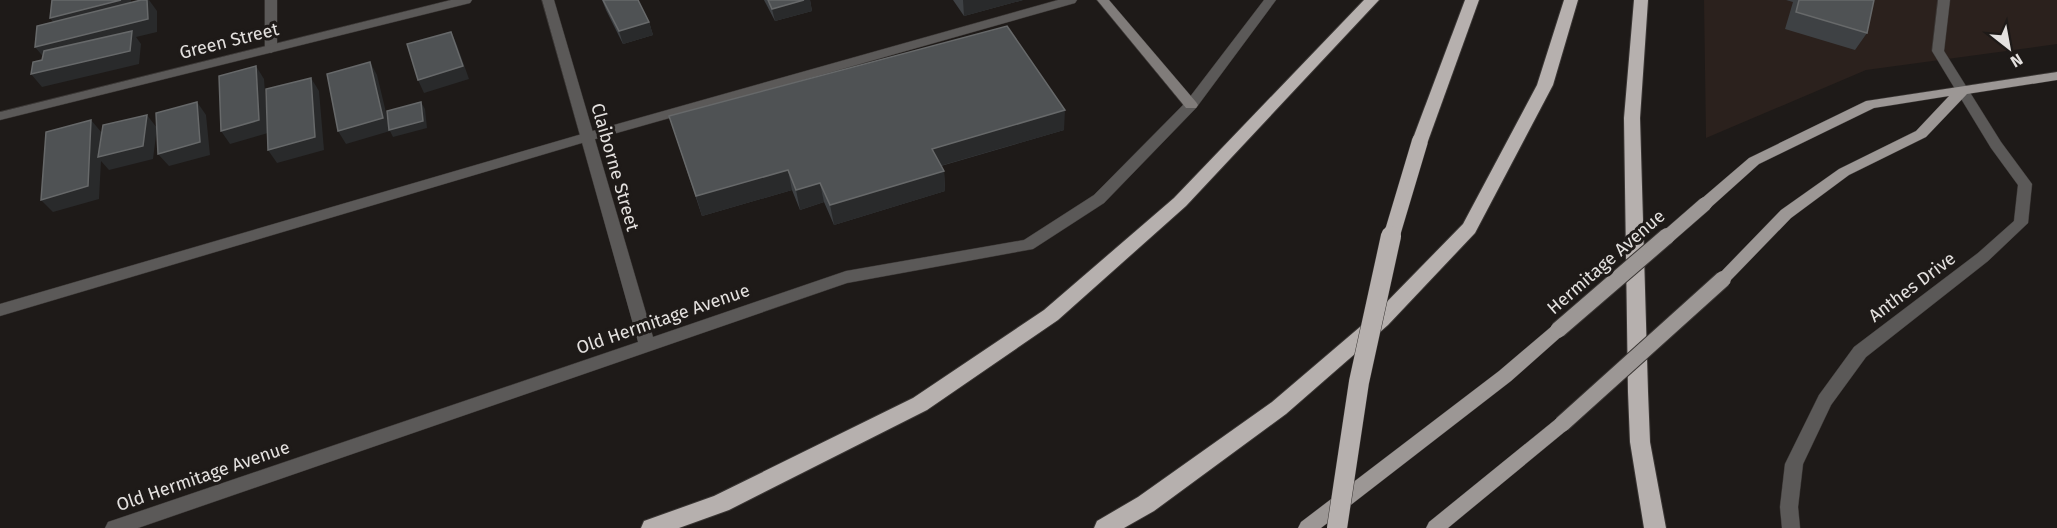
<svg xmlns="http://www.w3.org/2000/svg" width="2057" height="528" viewBox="0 0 2057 528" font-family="'Fira Sans',sans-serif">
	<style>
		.built { fill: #2b211d }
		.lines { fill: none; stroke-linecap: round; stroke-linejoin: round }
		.lane-casing { stroke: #3a3634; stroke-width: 1 }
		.street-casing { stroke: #3a3634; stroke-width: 1 }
		.secondary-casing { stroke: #3a3634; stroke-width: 1 }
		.primary-casing { stroke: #3a3634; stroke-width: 1 }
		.highway-casing { stroke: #3a3634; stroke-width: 2 }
		.lane { fill: #5b5958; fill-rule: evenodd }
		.street { fill: #5b5958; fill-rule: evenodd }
		.secondary { fill: #807c7a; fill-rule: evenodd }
		.primary { fill: #9c9795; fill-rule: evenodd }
		.highway { fill: #b6b0ae; fill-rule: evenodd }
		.primary-bridge-far1-casing { stroke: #3a3634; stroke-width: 15; stroke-linecap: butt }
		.primary-bridge-casing { stroke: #3a3634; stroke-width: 18; stroke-linecap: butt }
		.highway-bridge-far1-casing { stroke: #3a3634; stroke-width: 17; stroke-linecap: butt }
		.highway-bridge-casing { stroke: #3a3634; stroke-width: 21; stroke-linecap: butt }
		.primary-bridge-far1 { stroke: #9c9795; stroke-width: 14 }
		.primary-bridge { stroke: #9c9795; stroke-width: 16 }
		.highway-bridge-far1 { stroke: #b6b0ae; stroke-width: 16 }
		.highway-bridge { stroke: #b6b0ae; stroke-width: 20 }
		.wall { fill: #3e4144 }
		.shaded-wall { fill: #292a2b }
		.building { fill: #4f5254; stroke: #67696a; stroke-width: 1.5 }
		.labels { text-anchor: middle; stroke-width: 6; stroke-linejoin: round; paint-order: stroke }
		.street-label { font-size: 18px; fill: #e4e1df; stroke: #1e1a18 }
	</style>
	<rect width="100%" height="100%" fill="#1e1a18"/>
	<polygon class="built" points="1704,0 2057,0 2057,44 1866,70 1706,138"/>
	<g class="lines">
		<defs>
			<g id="lane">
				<polygon points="265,0 277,0 277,49 271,53 265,49"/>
				<polygon points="1058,0 1077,0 1075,3 592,140 0,316 0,304 582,134"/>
			</g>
			<g id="street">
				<polygon points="451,0 472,0 470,3 0,120 0,112"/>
				<polygon points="542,0 554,0 653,337 846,271 1024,240 1094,195 1186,102 1264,0 1276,0 1196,108 1104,203 1033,249 847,283 138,528 105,528 108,522 114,520 638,342"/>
				<polygon points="1938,0 1950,0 1944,51 2001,142 2032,184 2028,223 1988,261 1866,357 1831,405 1803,464 1798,507 1800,528 1782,528 1780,507 1785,464 1819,395 1854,347 1978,253 2014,221 2018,185 1991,148 1932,51"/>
			</g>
			<polygon id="secondary" points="1097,0 1109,0 1196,102 1198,105 1196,108 1186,108"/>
			<g id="primary">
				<polygon points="2057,72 2057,80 1967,94 1926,137 1849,175 1791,218 1728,283 1718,283 1715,279 1718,275 1781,210 1839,169 1916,131 1949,96 1874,108 1759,164 1710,208 1700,208 1698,204 1700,200 1749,158 1866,101"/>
				<polygon points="1558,324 1564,326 1566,330 1564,334 1511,381 1321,528 1298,528 1301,522 1499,371 1552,326"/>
				<polygon points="1562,417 1568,419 1570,424 1568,429 1448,528 1426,528 1429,522 1556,419"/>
			</g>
			<g id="highway">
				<polygon points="1364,0 1379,0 1186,206 1058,320 927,410 729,510 679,528 641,528 644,521 714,496 913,398 1044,310 1174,198"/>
				<polygon points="1465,0 1479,0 1428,141 1420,147 1414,145 1412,141"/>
				<polygon points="1564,0 1578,0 1553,85 1475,233 1388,325 1286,414 1154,511 1124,528 1094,528 1097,521 1138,497 1272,402 1374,315 1463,224 1537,85"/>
				<polygon points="1634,0 1648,0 1640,118 1648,392 1650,442 1666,528 1644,528 1630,442 1628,392 1624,118"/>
			</g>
		</defs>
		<use href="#lane" class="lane-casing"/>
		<use href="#street" class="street-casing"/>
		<use href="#secondary" class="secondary-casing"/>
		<use href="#primary" class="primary-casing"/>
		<use href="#highway" class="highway-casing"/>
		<use href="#lane" class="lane"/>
		<use href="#street" class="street"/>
		<use href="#secondary" class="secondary"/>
		<use href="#primary" class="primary"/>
		<use href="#highway" class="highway"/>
		<defs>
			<polyline id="primary-bridge-far1" points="1666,238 1705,204"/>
			<g id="primary-bridge">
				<polyline points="1558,330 1667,236"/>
				<polyline points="1562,424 1723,279"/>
			</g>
			<polyline id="highway-bridge-far1" points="1391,238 1420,141"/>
			<polyline id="highway-bridge" points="1337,528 1359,382 1391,236"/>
		</defs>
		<use href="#primary-bridge-far1" class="primary-bridge-far1-casing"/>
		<use href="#primary-bridge" class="primary-bridge-casing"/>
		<use href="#highway-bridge-far1" class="highway-bridge-far1-casing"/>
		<use href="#highway-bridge" class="highway-bridge-casing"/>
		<use href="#primary-bridge-far1" class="primary-bridge-far1"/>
		<use href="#primary-bridge" class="primary-bridge"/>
		<use href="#highway-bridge-far1" class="highway-bridge-far1"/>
		<use href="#highway-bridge" class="highway-bridge"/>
	</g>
	<g class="wall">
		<polygon points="602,0 638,0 649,22 653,35 623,44 606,10"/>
		<polygon points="764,0 810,0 812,11 775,21"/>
		<polygon points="953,0 1023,0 964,16"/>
		<polygon points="1786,0 1874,0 1867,33 1855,50 1785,29 1793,2"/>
		<polygon points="669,116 1064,130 941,166 944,171 945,191 834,225 824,202 800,210 792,190 702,216"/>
	</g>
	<g class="shaded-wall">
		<polygon points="121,0 131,0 130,14 60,31 50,18"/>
		<polygon points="147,0 149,0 157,11 157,32 136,37 141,44 139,64 42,87 31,74 46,60 35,47"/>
		<polygon points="804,0 810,0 812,11 775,21 772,9"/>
		<polygon points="963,0 1023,0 964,16"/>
		<polygon points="649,22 653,35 623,44 619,31"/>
		<polygon points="451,32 457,45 469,79 424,93 418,80"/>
		<polygon points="370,62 377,75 390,129 421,102 425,109 427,128 393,137 390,131 346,144 338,131"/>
		<polygon points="256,66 264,79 268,133 230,144 221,131"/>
		<polygon points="311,78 319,91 324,150 277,163 268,150"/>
		<polygon points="197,102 206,115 210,155 169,166 158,154"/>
		<polygon points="1065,110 1064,130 933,168 932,149"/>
		<polygon points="147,115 157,128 153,159 109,170 101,161 99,199 53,212 41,200 91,120 102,133"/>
		<polygon points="788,170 792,190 702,216 696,196"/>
		<polygon points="944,171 945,191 834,225 830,205"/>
		<polygon points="820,183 824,202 800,210 796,190"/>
	</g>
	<g class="building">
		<polygon points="52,0 121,0 50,18"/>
		<polygon points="141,0 147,0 148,19 35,47 37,26"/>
		<polygon points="603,0 638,0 649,22 619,31"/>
		<polygon points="768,0 804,0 772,9"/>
		<polygon points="1799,0 1874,0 1867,33 1796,12"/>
		<polygon points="1007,26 1065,110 932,149 944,171 830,205 820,183 796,190 788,170 696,196 669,116"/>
		<polygon points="132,31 130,51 31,74 33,62 42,60 44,51"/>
		<polygon points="451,32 463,66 418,80 407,44"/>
		<polygon points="370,62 383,118 338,131 327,74"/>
		<polygon points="256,66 259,120 221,131 219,76"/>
		<polygon points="311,78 315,137 268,150 266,89"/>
		<polygon points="197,102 200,142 158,154 156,113"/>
		<polygon points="421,102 423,121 389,130 387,111"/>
		<polygon points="147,115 143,146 98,157 103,125"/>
		<polygon points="91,120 88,186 41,200 46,132"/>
	</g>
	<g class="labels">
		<g class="street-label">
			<text transform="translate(229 41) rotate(-14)" y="6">Green Street</text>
			<text transform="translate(615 167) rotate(74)" y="6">Claiborne Street</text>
			<text transform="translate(1606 262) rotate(-41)" y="6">Hermitage Avenue</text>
			<text transform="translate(1912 287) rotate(-37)" y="6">Anthes Drive</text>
			<text transform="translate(663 319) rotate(-19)" y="6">Old Hermitage Avenue</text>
			<text transform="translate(203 476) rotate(-19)" y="6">Old Hermitage Avenue</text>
		</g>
	</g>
	<g transform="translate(2009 48) rotate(149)" stroke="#1e1a18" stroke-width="4.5" paint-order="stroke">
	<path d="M0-4.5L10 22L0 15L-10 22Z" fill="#e4e1df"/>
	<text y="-9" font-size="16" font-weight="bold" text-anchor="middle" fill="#e4e1df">N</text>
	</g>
</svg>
